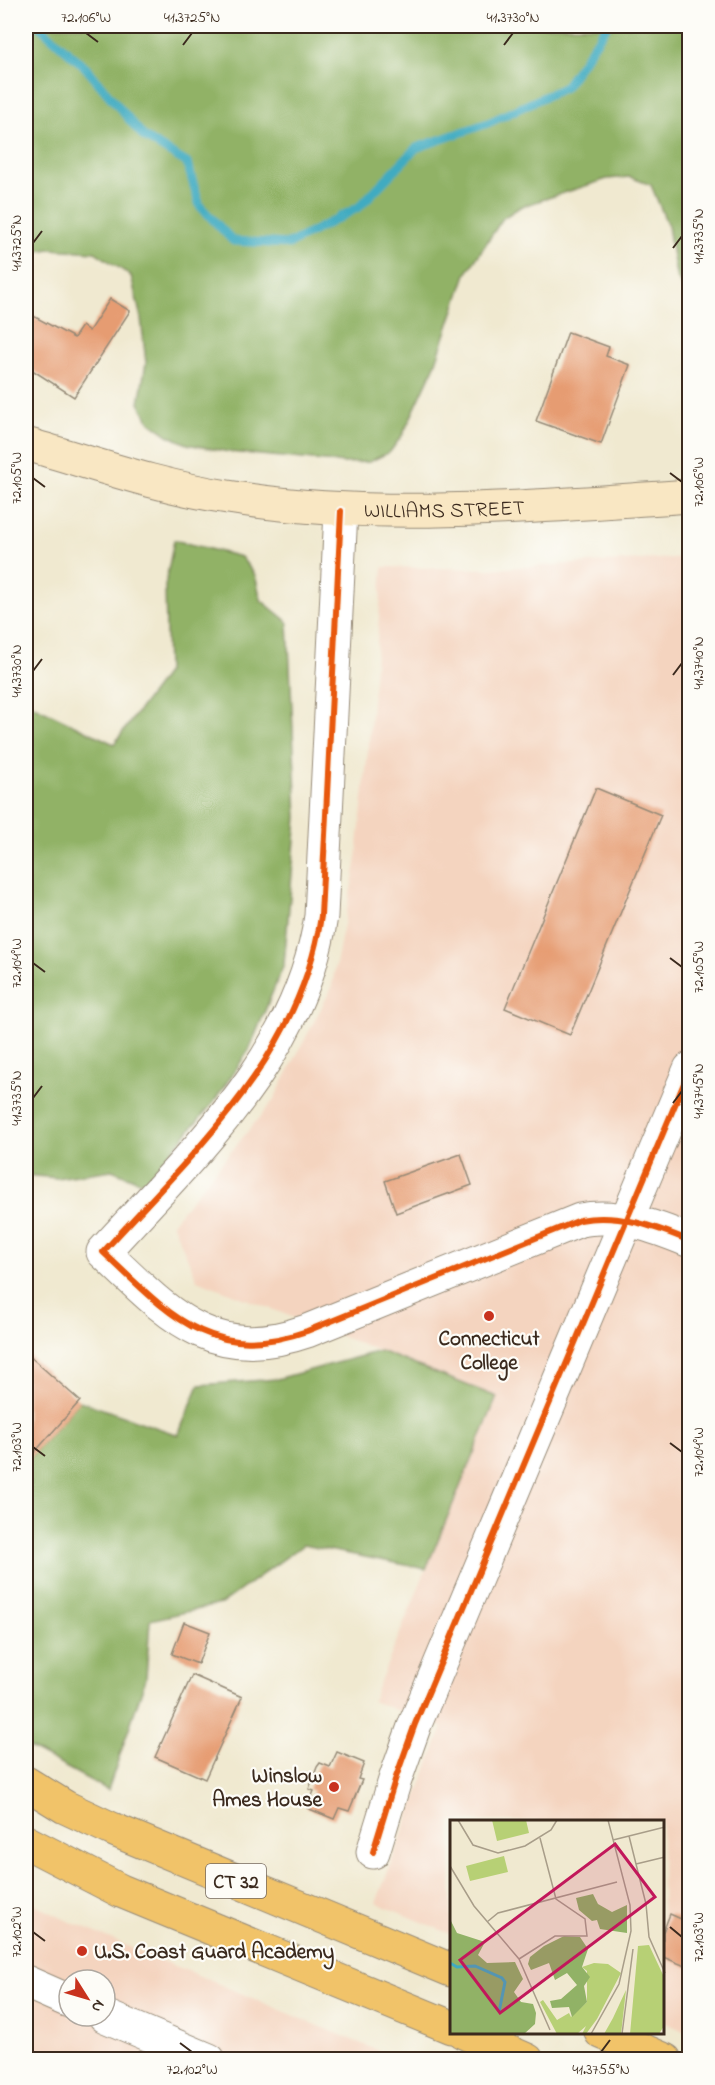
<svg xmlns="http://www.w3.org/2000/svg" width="715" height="2085" viewBox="0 0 715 2085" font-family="'Indie Flower',sans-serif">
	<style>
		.built { fill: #f4d4bf; fill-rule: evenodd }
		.forest { fill: #91b266; stroke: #666e42; stroke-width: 1.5 }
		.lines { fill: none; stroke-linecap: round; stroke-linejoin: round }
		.stream { stroke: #41abc1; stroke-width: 9 }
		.building { fill: #e69c72 }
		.street-casing { stroke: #968a77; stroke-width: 35 }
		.secondary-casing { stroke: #968a77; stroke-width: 35 }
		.highway-casing { stroke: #968a77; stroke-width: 35 }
		.street { stroke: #fff; stroke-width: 33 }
		.secondary { stroke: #f9e7c3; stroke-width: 33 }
		.highway { stroke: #f1c369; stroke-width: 33 }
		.cycleway-casing { stroke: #fdfcf7; stroke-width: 10 }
		.cycleway { stroke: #e8590c; stroke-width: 6 }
		.ticks { fill: none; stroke: #3b2a1e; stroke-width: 2 }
		.poi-dot { fill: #c8321e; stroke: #fdfcf7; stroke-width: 2 }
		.labels { text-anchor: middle; stroke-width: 4.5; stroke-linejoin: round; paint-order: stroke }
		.shield { fill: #fdfcf7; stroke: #75695f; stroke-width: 1.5 }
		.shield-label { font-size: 20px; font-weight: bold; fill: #3b2a1e }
		.street-label { font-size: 21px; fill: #3b2a1e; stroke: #fdfcf7 }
		.poi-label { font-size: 21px; font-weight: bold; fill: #3b2a1e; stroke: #fdfcf7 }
		.inset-river { fill: none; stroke: #41abc1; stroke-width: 3 }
		.inset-road { fill: none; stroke: #a89d89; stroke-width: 1.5 }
		.view { fill: #c2185b; fill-opacity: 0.15; stroke: #c2185b; stroke-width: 3 }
		.inset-edge { fill: none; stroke: #3b2a1e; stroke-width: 3 }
		.neatline { fill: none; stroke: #3b2a1e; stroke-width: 2 }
		.ticks-label { font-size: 15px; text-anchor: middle; fill: #3b2a1e }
	</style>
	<rect width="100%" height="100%" fill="#fdfcf7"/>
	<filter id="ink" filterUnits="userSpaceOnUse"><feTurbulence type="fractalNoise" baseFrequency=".0167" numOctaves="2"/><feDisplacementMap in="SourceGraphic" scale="12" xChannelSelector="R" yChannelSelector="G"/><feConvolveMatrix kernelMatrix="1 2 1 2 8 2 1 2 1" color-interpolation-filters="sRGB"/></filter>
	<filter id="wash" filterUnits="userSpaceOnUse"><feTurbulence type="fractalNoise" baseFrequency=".008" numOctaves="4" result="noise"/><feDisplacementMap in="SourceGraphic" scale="24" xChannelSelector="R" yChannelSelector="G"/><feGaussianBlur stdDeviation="1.35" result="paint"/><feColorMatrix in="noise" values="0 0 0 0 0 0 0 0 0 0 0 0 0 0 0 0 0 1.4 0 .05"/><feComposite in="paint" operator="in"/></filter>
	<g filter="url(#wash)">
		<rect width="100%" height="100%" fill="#f0e9d0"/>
		<g class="built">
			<polygon points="689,557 689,2033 663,2022 662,1821 451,1821 451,1934 376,1903 443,1727 372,1701 497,1397 197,1280 172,1223 273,1101 331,989 356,864 369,741 383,567 488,569"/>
			<path d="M26 1900 70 1922 398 2059H26ZM69 1980H105V2016H69Z"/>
		</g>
		<g class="forest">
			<polygon points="26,26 689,26 689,300 676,275 668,226 651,185 630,177 607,179 520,207 503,218 466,274 435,365 403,434 390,452 369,462 345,463 229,452 187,444 168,435 150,422 139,403 146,363 141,318 131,276 95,252 50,249 26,253"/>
			<polygon points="174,540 241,557 255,575 261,600 288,622 297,817 284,964 249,1050 213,1103 144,1183 112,1170 57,1178 26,1175 26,702 114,744 167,672 165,586"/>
			<polygon points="380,1351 497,1397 426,1569 303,1545 221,1604 150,1620 146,1678 108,1790 26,1746 26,1462 80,1401 178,1435 199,1385 277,1379"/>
		</g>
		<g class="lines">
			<polyline class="stream" points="39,26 86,68 144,137 187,163 200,206 233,241 289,244 359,207 416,148 488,123 565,87 607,26"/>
		</g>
		<g id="blocks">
			<g class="building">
				<polygon points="110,299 130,311 74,397 26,366 26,312 74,338 82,326 89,331"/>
				<polygon points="568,332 609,347 606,356 630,365 601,444 536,421"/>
				<polygon points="596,788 661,815 570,1035 505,1008"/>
				<polygon points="461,1154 472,1185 396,1213 385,1181"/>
				<polygon points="26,1353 80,1401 26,1462"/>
				<polygon points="184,1622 210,1632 198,1664 172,1654"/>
				<polygon points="192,1675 242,1697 205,1779 155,1757"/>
				<polygon points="337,1752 364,1763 358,1779 362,1780 349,1811 339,1808 334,1819 307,1808 314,1791 309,1789 317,1767 320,1763 330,1767"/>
				<polygon points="670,1914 690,1923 690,1968 663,1957 663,1932"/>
			</g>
		</g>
	</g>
	<g filter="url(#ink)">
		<use href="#blocks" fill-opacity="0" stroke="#968a77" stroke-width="1.5"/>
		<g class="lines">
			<defs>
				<g id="street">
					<path d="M341 511 321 916C301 1055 193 1153 103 1252 167 1312 210 1365 307 1331L580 1220C618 1213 654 1226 690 1241"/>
					<polyline points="373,1852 395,1780 415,1724 690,1069"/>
					<polyline points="26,1982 69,2001"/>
					<polyline points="105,2016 209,2060"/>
				</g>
				<g id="secondary">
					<path id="s1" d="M26 444C92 463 160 487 228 497 381 522 536 506 690 496"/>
				</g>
				<g id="highway">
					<polyline points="26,1783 65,1807 112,1829 451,1970"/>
					<polyline points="26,1842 121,1891 451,2027"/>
					<polyline points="463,2032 527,2060"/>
					<polyline points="601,2032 665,2060"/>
				</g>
			</defs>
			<use href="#street" class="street-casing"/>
			<use href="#secondary" class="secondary-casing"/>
			<use href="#highway" class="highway-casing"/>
			<use href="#street" class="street"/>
			<use href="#secondary" class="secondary"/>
			<use href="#highway" class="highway"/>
			<defs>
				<g id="cycleway">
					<path d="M341 511 321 916C301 1055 193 1153 103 1252 167 1312 210 1365 307 1331L580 1220C618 1213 654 1226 690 1241"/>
					<polyline points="373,1852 395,1780 415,1724 690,1069"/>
				</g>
			</defs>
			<use href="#cycleway" class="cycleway-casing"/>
			<use href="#cycleway" class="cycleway"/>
		</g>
	</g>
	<path class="ticks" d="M86 33 98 42M183 45 192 33M504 45 513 33M33 243 42 231M673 248 682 236M670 473 682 482M33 478 45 487M33 671 42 659M673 675 682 663M670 958 682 967M33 963 45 972M33 1098 42 1086M673 1103 682 1091M670 1443 682 1452M33 1447 45 1456M670 1927 682 1937M33 1932 45 1941M180 2043 192 2052M601 2052 610 2040"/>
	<g class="poi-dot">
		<circle cx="489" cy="1316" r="6"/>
		<circle cx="334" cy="1787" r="6"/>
		<circle cx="82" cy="1951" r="6"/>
	</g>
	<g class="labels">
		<rect class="shield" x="206" y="1864" width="60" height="34" rx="4.5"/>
		<g class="shield-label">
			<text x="236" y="1888">CT 32</text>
		</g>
		<g class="street-label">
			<text dy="7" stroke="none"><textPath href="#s1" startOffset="426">WILLIAMS STREET</textPath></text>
		</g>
		<g class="poi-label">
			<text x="489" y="1345">Connecticut<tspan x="489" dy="24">College</tspan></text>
			<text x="322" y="1782" text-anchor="end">Winslow<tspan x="322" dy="24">Ames House</tspan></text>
			<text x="94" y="1958" text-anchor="start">U.S. Coast Guard Academy</text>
		</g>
	</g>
	<g transform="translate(450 1820)">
		<rect width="214" height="214" fill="#f0e9d0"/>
		<path d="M42 0H76L79 13 47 21ZM54 36 58 52 20 61 16 46ZM199 125 214 157V206L209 214H180L188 126ZM144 143 158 144 171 153 147 199 136 214H132L136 206 127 214H107L90 182 93 180 107 200 119 193 121 197 137 182V151L132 147ZM176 170 171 214H154L163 198Z" fill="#b7d075"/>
		<path d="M143 74 148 84 162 92 177 85V113L150 109 147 100 142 101 129 90 126 78ZM0 99 7 113 35 122 28 135 37 143 65 142 73 159 64 172 71 182 83 184 86 193 85 204 74 214H0ZM114 116 130 117 138 129 132 147 140 157 134 166 137 182 122 197 119 187 102 188 100 181 111 179 127 165 117 153 105 160 99 143 81 150 78 144 80 137 94 126Z" fill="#91b266"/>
		<path class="inset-river" d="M0 143 7 147 25 146 52 158 55 162 49 192"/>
		<path class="inset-road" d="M8 0 23 25 48 33 75 26 101 10 107 0M179 16 196 84 199 117 215 153M163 20 215 7M186 44 215 37M0 46 24 86 69 139 100 210M37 102 48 93 167 62M69 139 105 116H137L135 99 106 79 90 18M141 214 169 164 181 111 180 85 158 0M172 214 183 129"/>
		<path class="view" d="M165 24 205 77 50 193 10 140Z"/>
		<rect width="214" height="214" class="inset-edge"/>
	</g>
	<rect width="715" height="2085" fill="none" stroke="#fdfcf7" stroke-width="66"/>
	<g transform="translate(87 1998) rotate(127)"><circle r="28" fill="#fdfcf7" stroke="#afa8a0" stroke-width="1.5"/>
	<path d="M0-4.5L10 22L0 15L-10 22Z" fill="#c8321e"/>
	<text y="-9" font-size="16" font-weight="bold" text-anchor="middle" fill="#3b2a1e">N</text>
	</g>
	<rect x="33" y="33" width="649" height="2019" class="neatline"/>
	<g class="ticks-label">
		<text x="86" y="22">72.106°W</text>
		<text x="192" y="22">41.3725°N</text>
		<text x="513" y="22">41.3730°N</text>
		<text transform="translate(698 236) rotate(-90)" y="5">41.3735°N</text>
		<text transform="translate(16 243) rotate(-90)" y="5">41.3725°N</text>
		<text transform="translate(16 478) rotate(-90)" y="5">72.105°W</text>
		<text transform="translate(698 482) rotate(-90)" y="5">72.106°W</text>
		<text transform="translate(698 663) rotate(-90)" y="5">41.3740°N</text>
		<text transform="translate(16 671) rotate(-90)" y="5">41.3730°N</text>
		<text transform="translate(16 963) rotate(-90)" y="5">72.104°W</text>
		<text transform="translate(698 967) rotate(-90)" y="5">72.105°W</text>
		<text transform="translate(698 1091) rotate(-90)" y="5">41.3745°N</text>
		<text transform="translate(16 1098) rotate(-90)" y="5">41.3735°N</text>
		<text transform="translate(16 1447) rotate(-90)" y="5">72.103°W</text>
		<text transform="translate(698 1452) rotate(-90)" y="5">72.104°W</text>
		<text transform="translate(16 1932) rotate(-90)" y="5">72.102°W</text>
		<text transform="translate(698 1937) rotate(-90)" y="5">72.103°W</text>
		<text x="192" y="2074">72.102°W</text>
		<text x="601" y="2074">41.3755°N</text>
	</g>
</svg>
